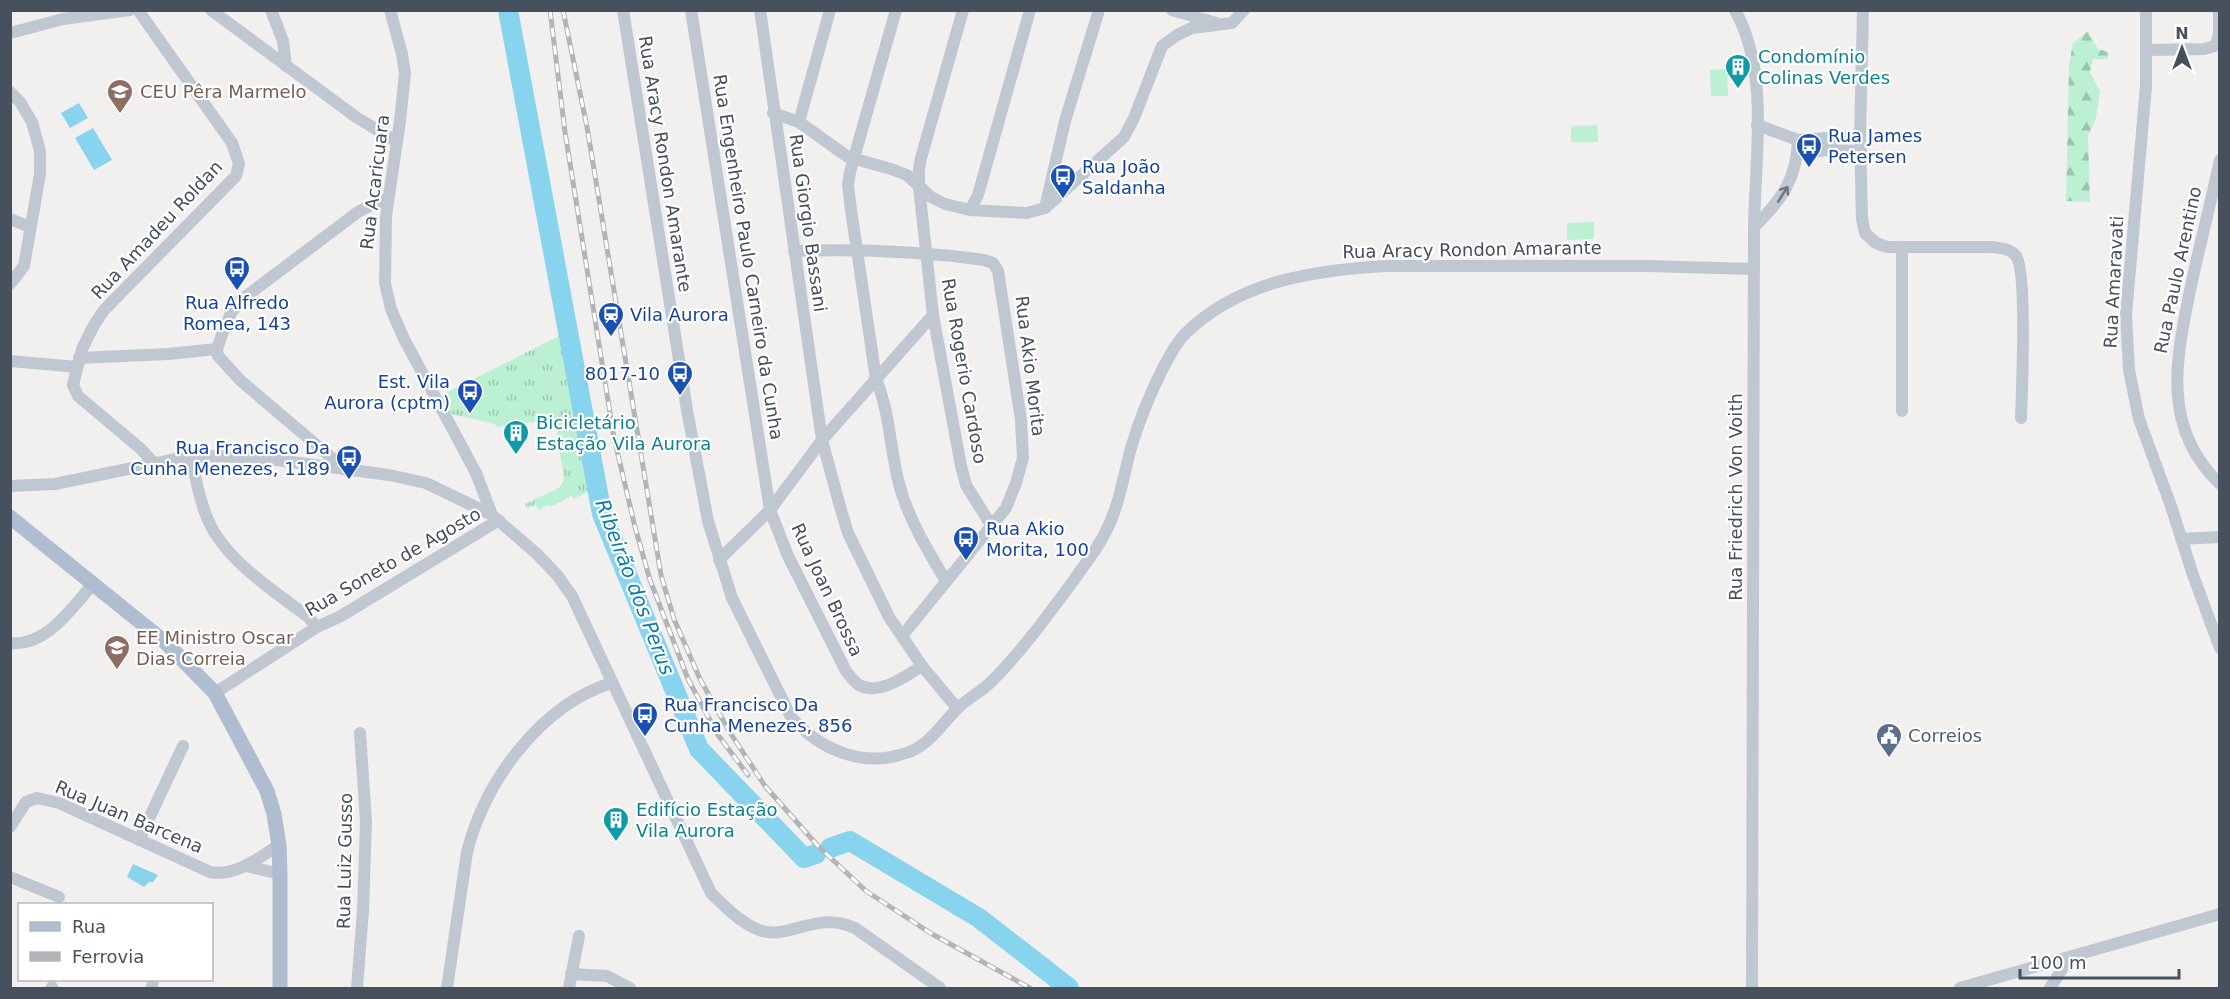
<svg xmlns="http://www.w3.org/2000/svg" width="2230" height="999" viewBox="0 0 2230 999" font-family="'DejaVu Sans',sans-serif">
	<style>
		.grass { fill: url(#grass-tufts) }
		.forest { fill: url(#forest-firs) }
		.pitch { fill: #bcf0d3 }
		.water { fill: #88d4ee }
		.lines { fill: none; stroke-linecap: round; stroke-linejoin: round }
		.river { stroke: #88d4ee; stroke-width: 20 }
		.minor { stroke: #bfc8d1; stroke-width: 12 }
		.major { stroke: #aebdcf; stroke-width: 15 }
		.rail-casing { stroke: #b1b4b9; stroke-width: 5 }
		.rail { stroke: #fff; stroke-width: 3; stroke-dasharray: 9; stroke-linecap: butt }
		.oneway { stroke: #6a7580 }
		.labels { text-anchor: middle; stroke-width: 4.5; stroke-linejoin: round; paint-order: stroke }
		.culture-label { font-size: 18px; fill: #0d838f; stroke: #fff; text-anchor: start }
		.education-label { font-size: 18px; fill: #785e54; stroke: #fff; text-anchor: start }
		.transit-label { font-size: 18px; fill: #164399; stroke: #fff; text-anchor: start }
		.street-label { font-size: 18px; fill: #46515d; stroke: #fff }
		.service-label { font-size: 18px; fill: #4e5e75; stroke: #fff; text-anchor: start }
		.water-label { font-size: 20px; font-style: italic; fill: #087da6; stroke: #fff }
	</style>
	<defs>
		<pattern id="grass-tufts" width="24" height="20" patternUnits="userSpaceOnUse" patternTransform="scale(1.5)"><rect width="24" height="20" fill="#bcf0d3"/><path d="M3 7l-1-3M5 7V3M7 7l1-3M15 17l-1-3M17 17v-4M19 17l1-3" fill="none" stroke="#9bc5ae"/></pattern>
		<pattern id="forest-firs" width="22" height="20" patternUnits="userSpaceOnUse" patternTransform="scale(1.5)"><rect width="22" height="20" fill="#bcf0d3"/><path d="M5 1l3.5 6h-7zM16 11l3.5 6h-7z" fill="#9bc5ae"/></pattern>
	</defs>
	<rect width="100%" height="100%" fill="#f2efef"/>
	<polygon class="grass" points="567,332 590,485 587,492 574,499 571,496 550,507 548,505 539,510 536,505 527,508 525,504 559,488 564,480 555,419 496,427 495,424 451,414 440,396"/>
	<polygon class="forest" points="2088,31 2098,49 2108,52 2108,59 2093,59 2090,72 2100,91 2096,118 2088,136 2090,202 2066,201 2069,65 2073,43"/>
	<g class="pitch">
		<polygon points="1727,69 1728,96 1711,96 1710,70"/>
		<polygon points="1597,125 1598,142 1571,142 1571,126"/>
		<polygon points="1594,222 1594,239 1567,240 1567,223"/>
	</g>
	<g class="water">
		<polygon points="79,103 88,118 70,128 61,113"/>
		<polygon points="93,128 112,160 94,170 75,138"/>
		<polygon points="133,864 158,875 153,882 149,882 144,887 127,877"/>
	</g>
	<g class="lines">
		<g class="river">
			<polyline points="508,10 602,514 699,749 804,858 816,854"/>
			<polyline points="830,848 850,841 979,918 1069,988"/>
		</g>
		<g class="minor">
			<polyline points="138,10 232,143 239,164 236,176 104,310 94,325 82,349 73,385 78,396 141,449 154,463"/>
			<polyline points="211,10 356,117 397,142"/>
			<polyline points="271,10 283,41 286,66"/>
			<polyline points="390,10 402,54 405,74 400,121 386,216 385,283 391,309 403,337 476,473 492,515"/>
			<path d="M623 10 687 410 708 521 732 598 791 717C821 751 865 769 909 752 929 745 941 725 956 710 966 699 980 693 991 682 1022 651 1048 615 1074 580 1084 565 1096 551 1104 535 1119 508 1123 477 1131 448 1139 421 1150 394 1163 368 1169 357 1176 343 1185 334 1238 281 1315 270 1386 266H1647L1754 269"/>
			<path d="M691 10 770 510 788 556 846 671C850 676 854 682 859 685 879 696 906 676 922 666"/>
			<polyline points="760,10 822,440 841,510 848,533 889,617 922,666 957,708"/>
			<path d="M896 10 850 172 848 185 851 210 876 379C890 413 890 449 899 484 908 518 928 551 946 581"/>
			<polyline points="963,10 921,158 919,169 919,187 933,315 961,466 966,485 991,525"/>
			<polyline points="1172,10 1216,23"/>
			<path d="M1735 10C1770 73 1755 157 1754 227L1752 988"/>
			<path d="M1863 10 1860 136 1862 219 1865 233 1876 243 1887 247H1991C1999 248 2010 248 2016 256 2027 270 2022 392 2021 418"/>
			<polyline points="2146,10 2146,86 2126,315 2129,370 2139,419 2171,506 2193,575 2220,648"/>
			<polyline points="10,33 63,19 130,10"/>
			<polyline points="2147,50 2204,49 2215,46 2219,35 2219,10"/>
			<polyline points="10,92 20,102 32,122 40,151 40,174 24,266 10,284"/>
			<polyline points="773,113 799,122 848,157 891,169 907,175 931,197 945,204 970,210 1027,213 1045,208 1124,137 1134,118 1162,46 1177,35 1192,28 1232,23 1244,10"/>
			<polyline points="799,122 830,10"/>
			<polyline points="1757,125 1798,140 1860,136"/>
			<polyline points="1798,154 1826,150 1861,151"/>
			<path d="M2220 160C2211 201 2201 241 2192 281 2177 354 2159 426 2220 484"/>
			<polyline points="1045,208 1065,121 1099,10"/>
			<polyline points="970,210 978,195 1030,10"/>
			<polyline points="10,219 30,227"/>
			<path d="M1754 227C1781 201 1797 179 1798 140"/>
			<path d="M794 251C860 249 919 251 984 260L993 263 998 271 1021 420 1023 458 1016 483 1006 508 902 636"/>
			<polyline points="79,358 168,354 217,349"/>
			<polyline points="10,361 77,367"/>
			<polyline points="1902,411 1902,248"/>
			<path d="M192 457C195 478 200 501 208 520 225 560 274 591 307 616L317 627"/>
			<polyline points="346,470 241,381 218,356 217,349 223,332 231,313 241,300 358,212 373,204 388,199"/>
			<path d="M10 486 55 484 181 458 214 456 262 458 389 475 426 483 492 515 537 554 557 575 572 596 711 893C725 907 741 923 759 930 791 941 814 910 855 928L940 988"/>
			<polyline points="2181,539 2220,537"/>
			<polyline points="719,560 770,510 822,440 933,315"/>
			<path d="M10 643C47 647 72 607 94 583"/>
			<polyline points="215,693 317,627 341,616 499,520"/>
			<path d="M10 827 26 802 37 798 59 803 210 872C235 877 259 858 279 845"/>
			<polyline points="139,840 183,746"/>
			<polyline points="246,866 280,874"/>
			<polyline points="10,877 59,897"/>
			<polyline points="571,974 607,976 630,988"/>
			<polyline points="52,988 52,987"/>
			<polyline points="152,988 153,980"/>
			<polyline points="357,988 363,910 366,822 360,733"/>
			<path d="M447 988 467 852C485 781 540 706 611 683"/>
			<polyline points="569,988 579,936"/>
			<polyline points="1960,988 2220,914"/>
			<polyline points="2050,988 2070,957"/>
		</g>
		<polyline class="major" points="10,517 165,642 215,693 267,791 274,814 279,845 280,874 280,988"/>
		<defs>
			<g id="rail">
				<polyline points="550,10 565,132 614,438 635,527 650,580 688,679 718,735 748,775"/>
				<polyline points="563,10 587,127 661,575 674,619 700,679 729,731 765,786 818,846 866,891 932,934 1030,988"/>
			</g>
		</defs>
		<use href="#rail" class="rail-casing"/>
		<use href="#rail" class="rail"/>
	</g>
	<defs><path id="oneway-shaft" d="M-6 0H5M1.5-3L5.5 0L1.5 3" fill="none" stroke-width="1.6" stroke-linecap="round" stroke-linejoin="round" transform="scale(1.5)"/></defs>
	<use class="oneway" href="#oneway-shaft" transform="translate(1783 194) rotate(-58)"/>
	<defs>
		<symbol id="building-pin" viewBox="-11 -11 22 30"><path d="M0 17L-7.5 6A9.5 9.5 0 1 1 7.5 6Z" fill="#0f9aa8" stroke="#fff"/><path d="M-4-6H4V6H1V3H-1V6H-4ZM-2.5-4.3h1.7v1.8h-1.7ZM.8-4.3h1.7v1.8H.8ZM-2.5-1h1.7V.8h-1.7ZM.8-1h1.7V.8H.8Z" fill="#fff"/></symbol>
		<symbol id="school-pin" viewBox="-11 -11 22 30"><path d="M0 17L-7.5 6A9.5 9.5 0 1 1 7.5 6Z" fill="#8d6e63" stroke="#fff"/><path d="M0-5L7-2L0 1L-7-2ZM-4 1L0 2.5L4 1V4Q0 6-4 4Z" fill="#fff"/></symbol>
		<symbol id="bus-pin" viewBox="-11 -11 22 30"><path d="M0 17L-7.5 6A9.5 9.5 0 1 1 7.5 6Z" fill="#1a4fb4" stroke="#fff"/><path d="M-5-6H5V4H4V6H2V4H-2V6H-4V4H-5ZM-3.5-4V0h7V-4ZM-3.5 1.2v1.5H-2V1.2ZM2 1.2v1.5H3.5V1.2Z" fill="#fff"/></symbol>
		<symbol id="station-pin" viewBox="-11 -11 22 30"><path d="M0 17L-7.5 6A9.5 9.5 0 1 1 7.5 6Z" fill="#1a4fb4" stroke="#fff"/><path d="M-3-6H3Q5-6 5-4V2Q5 4 3 4L4.5 6H3L1.5 4h-3L-3 6H-4.5L-3 4Q-5 4-5 2V-4Q-5-6-3-6ZM-3.5-4v3h7v-3ZM-3.5 1v1.5H-2V1ZM2 1v1.5H3.5V1Z" fill="#fff"/></symbol>
		<symbol id="civic-pin" viewBox="-11 -11 22 30"><path d="M0 17L-7.5 6A9.5 9.5 0 1 1 7.5 6Z" fill="#5c6f8a" stroke="#fff"/><path d="M-.6-6.5H3V-4.5H.6V-3L4-1V1h2V6H-6V1h2V-1L-.6-3ZM-1.2 2.5V6h2.4V2.5Z" fill="#fff"/></symbol>
	</defs>
	<g fill-rule="evenodd">
		<use href="#building-pin" x="1723" y="52" width="30" height="40"/>
		<use href="#school-pin" x="105" y="77" width="30" height="40"/>
		<use href="#bus-pin" x="1794" y="131" width="30" height="40"/>
		<use href="#bus-pin" x="1048" y="162" width="30" height="40"/>
		<use href="#bus-pin" x="222" y="254" width="30" height="40"/>
		<use href="#station-pin" x="596" y="300" width="30" height="40"/>
		<use href="#bus-pin" x="665" y="359" width="30" height="40"/>
		<use href="#bus-pin" x="455" y="377" width="30" height="40"/>
		<use href="#building-pin" x="501" y="418" width="30" height="40"/>
		<use href="#bus-pin" x="334" y="443" width="30" height="40"/>
		<use href="#bus-pin" x="951" y="524" width="30" height="40"/>
		<use href="#school-pin" x="102" y="633" width="30" height="40"/>
		<use href="#bus-pin" x="630" y="700" width="30" height="40"/>
		<use href="#civic-pin" x="1874" y="721" width="30" height="40"/>
		<use href="#building-pin" x="601" y="805" width="30" height="40"/>
	</g>
	<g class="labels">
		<g class="culture-label">
			<text x="1758" y="63">Condomínio<tspan x="1758" dy="21">Colinas Verdes</tspan></text>
			<text x="536" y="429">Bicicletário<tspan x="536" dy="21">Estação Vila Aurora</tspan></text>
			<text x="636" y="816">Edifício Estação<tspan x="636" dy="21">Vila Aurora</tspan></text>
		</g>
		<g class="education-label">
			<text x="140" y="98">CEU Pêra Marmelo</text>
			<text x="136" y="644">EE Ministro Oscar<tspan x="136" dy="21">Dias Correia</tspan></text>
		</g>
		<g class="transit-label">
			<text x="1828" y="142">Rua James<tspan x="1828" dy="21">Petersen</tspan></text>
			<text x="1082" y="173">Rua João<tspan x="1082" dy="21">Saldanha</tspan></text>
			<text x="237" y="309" text-anchor="middle">Rua Alfredo<tspan x="237" dy="21">Romea, 143</tspan></text>
			<text x="630" y="321">Vila Aurora</text>
			<text x="660" y="380" text-anchor="end">8017-10</text>
			<text x="450" y="388" text-anchor="end">Est. Vila<tspan x="450" dy="21">Aurora (cptm)</tspan></text>
			<text x="330" y="454" text-anchor="end">Rua Francisco Da<tspan x="330" dy="21">Cunha Menezes, 1189</tspan></text>
			<text x="986" y="535">Rua Akio<tspan x="986" dy="21">Morita, 100</tspan></text>
			<text x="664" y="711">Rua Francisco Da<tspan x="664" dy="21">Cunha Menezes, 856</tspan></text>
		</g>
		<g class="street-label">
			<text transform="translate(665 164) rotate(81)" y="6">Rua Aracy Rondon Amarante</text>
			<text transform="translate(375 182) rotate(-83)" y="6">Rua Acaricuara</text>
			<text transform="translate(808 223) rotate(82)" y="6">Rua Giorgio Bassani</text>
			<text transform="translate(157 230) rotate(-47)" y="6">Rua Amadeu Roldan</text>
			<text transform="translate(1472 250) rotate(-1)" y="6">Rua Aracy Rondon Amarante</text>
			<text transform="translate(748 257) rotate(81)" y="6">Rua Engenheiro Paulo Carneiro da Cunha</text>
			<text transform="translate(2178 270) rotate(-78)" y="6">Rua Paulo Arentino</text>
			<text transform="translate(2114 282) rotate(-87)" y="6">Rua Amaravati</text>
			<text transform="translate(1030 366) rotate(83)" y="6">Rua Akio Morita</text>
			<text transform="translate(964 371) rotate(80)" y="6">Rua Rogerio Cardoso</text>
			<text transform="translate(1736 497) rotate(-90)" y="6">Rua Friedrich Von Voith</text>
			<text transform="translate(393 562) rotate(-30)" y="6">Rua Soneto de Agosto</text>
			<text transform="translate(827 590) rotate(65)" y="6">Rua Joan Brossa</text>
			<text transform="translate(129 817) rotate(23)" y="6">Rua Juan Barcena</text>
			<text transform="translate(345 861) rotate(-89)" y="6">Rua Luiz Gusso</text>
		</g>
		<g class="service-label">
			<text x="1908" y="742">Correios</text>
		</g>
		<g class="water-label">
			<text transform="translate(635 587) rotate(69)" y="7">Ribeirão dos Perus</text>
		</g>
	</g>
	<rect width="2230" height="999" fill="none" stroke="#46515d" stroke-width="24"/>
	<rect x="18" y="903" width="195" height="78" fill="#ffffff" stroke="#b5b9be" stroke-width="1.5"/>
	<rect x="30" y="922" width="30" height="9" fill="#aebdcf" stroke="#b5b9be" stroke-width="1.5"/>
	<text x="72" y="933" font-size="18" fill="#46515d">Rua</text>
	<rect x="30" y="952" width="30" height="9" fill="#b1b4b9" stroke="#b5b9be" stroke-width="1.5"/>
	<text x="72" y="963" font-size="18" fill="#46515d">Ferrovia</text>
	<g transform="translate(2182 48)" stroke="#ffffff" stroke-width="4.5" paint-order="stroke">
	<path d="M0-4.5L10 22L0 15L-10 22Z" fill="#46515d"/>
	<text y="-9" font-size="16" font-weight="bold" text-anchor="middle" fill="#46515d">N</text>
	</g>
	<path d="M2020 969v9h159v-9" fill="none" stroke="#46515d" stroke-width="3"/>
	<text x="2029" y="969" font-size="18" fill="#46515d" stroke="#ffffff" stroke-width="4.5" paint-order="stroke">100 m</text>
</svg>
